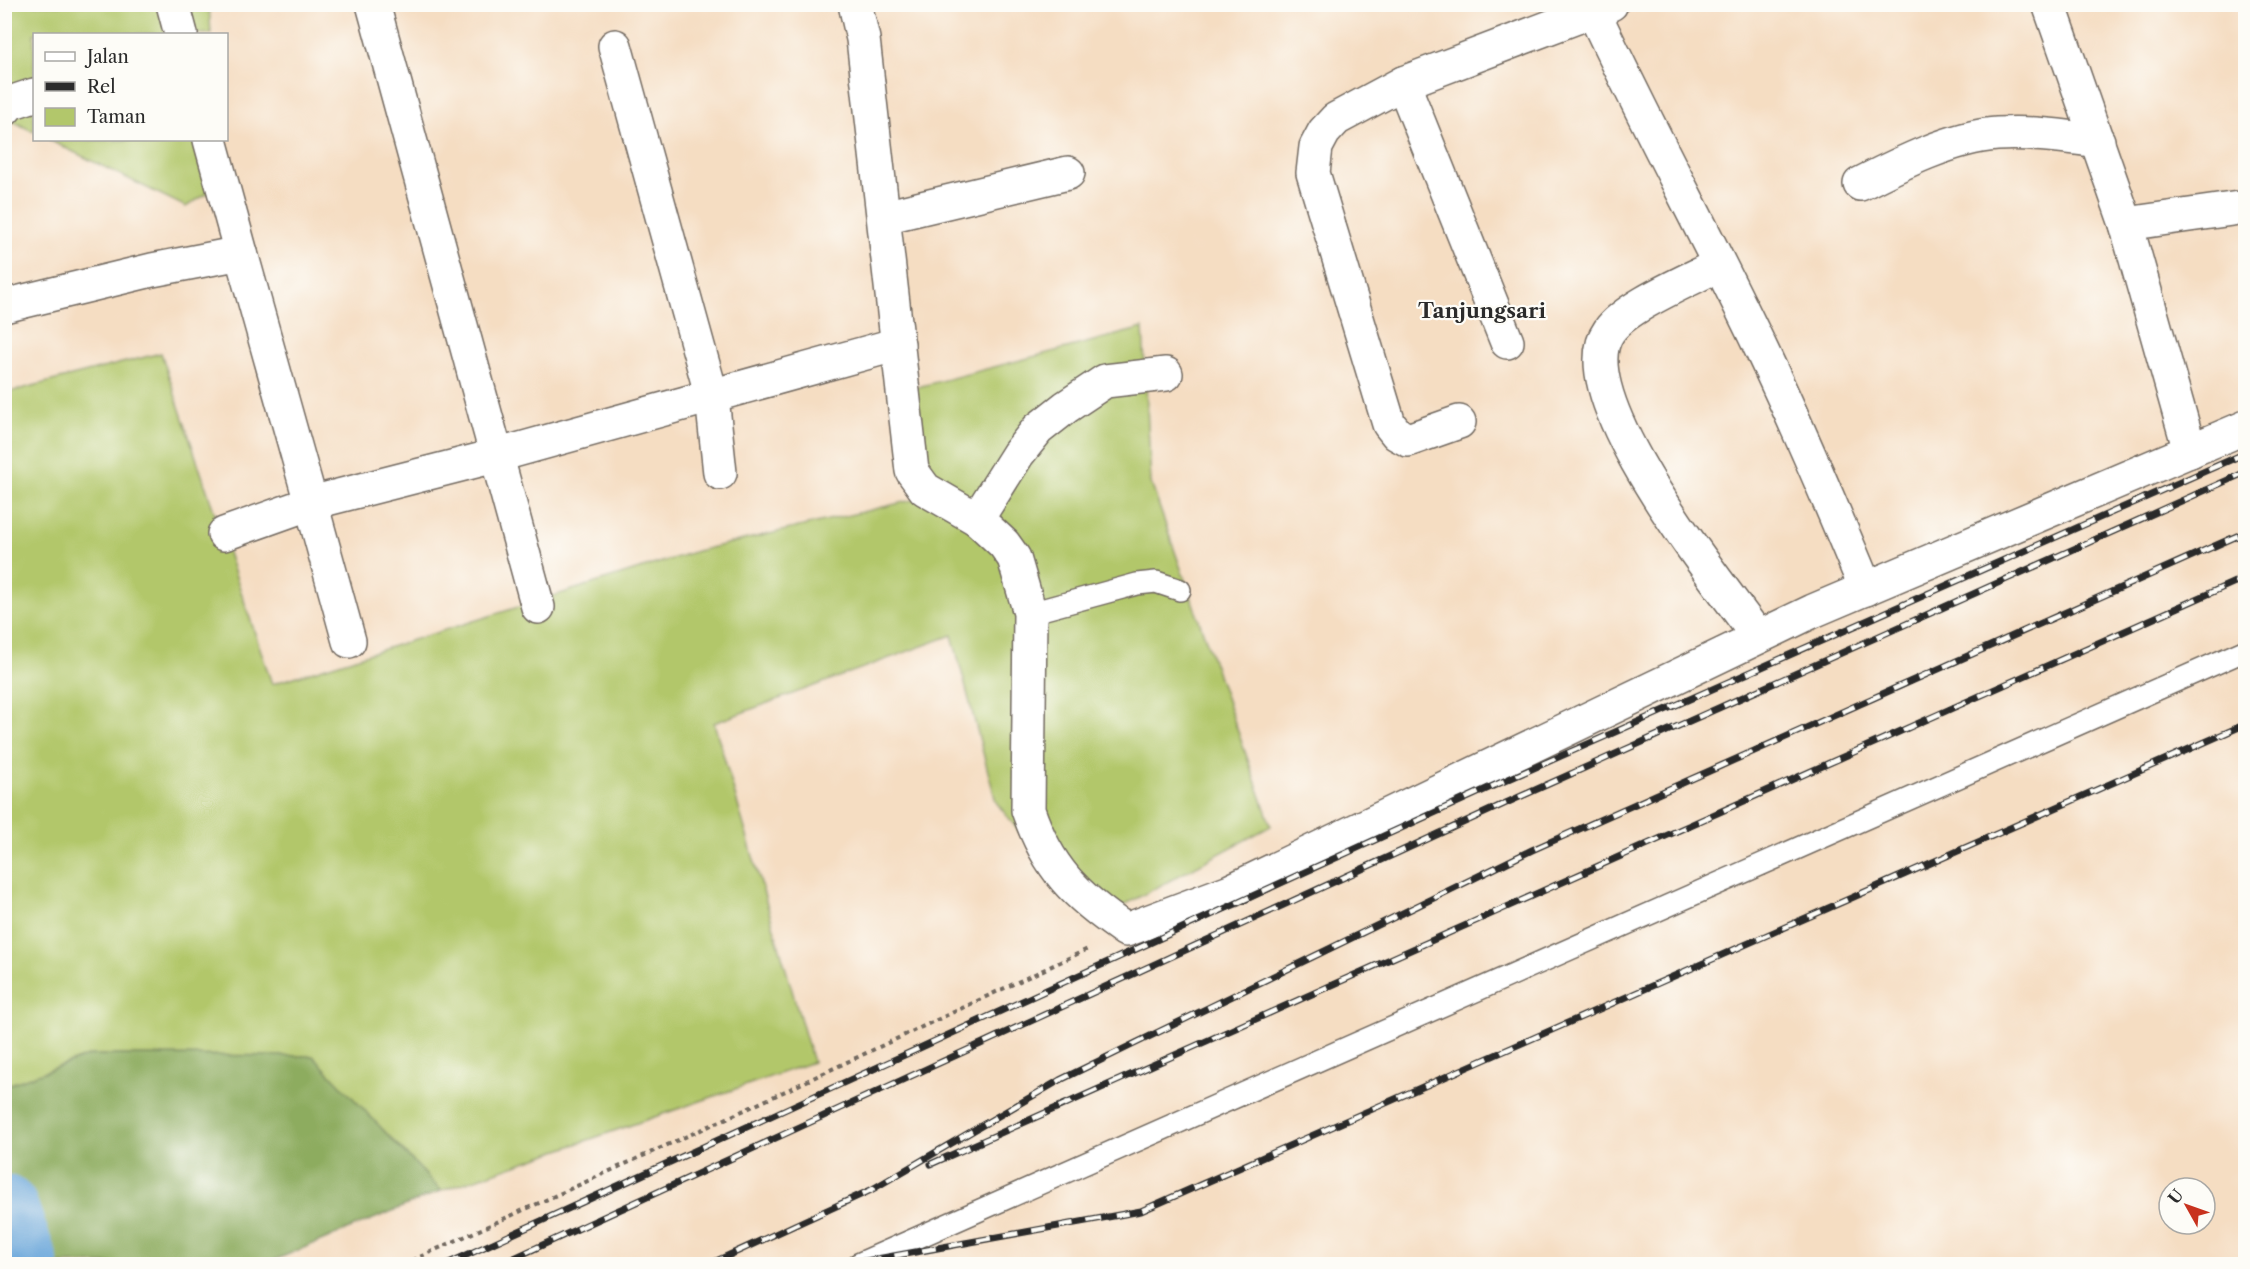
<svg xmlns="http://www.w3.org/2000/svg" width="2250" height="1269" viewBox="0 0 2250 1269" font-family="'Libre Caslon Text',serif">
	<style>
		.green { fill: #b2c76b; stroke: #6e794b; stroke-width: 1.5 }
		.forest { fill: #8dac5f; stroke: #5c6c45; stroke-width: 1.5 }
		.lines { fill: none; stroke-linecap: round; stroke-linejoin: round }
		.river { stroke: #69a6da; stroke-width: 69 }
		.service-casing { stroke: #726960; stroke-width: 24 }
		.minor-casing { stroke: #726960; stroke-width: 36 }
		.path { stroke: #726960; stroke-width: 4; stroke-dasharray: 4.5 4.5; stroke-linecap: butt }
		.service { stroke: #fff; stroke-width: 21 }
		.minor { stroke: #fff; stroke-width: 33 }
		.rail-casing { stroke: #2b2b2b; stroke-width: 7 }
		.rail { stroke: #fdfcf7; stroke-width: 4.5; stroke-dasharray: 14; stroke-linecap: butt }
		.labels { text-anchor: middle; stroke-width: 4.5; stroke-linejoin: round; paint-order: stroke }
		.quarter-label { font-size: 21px; font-weight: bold; fill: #2b2b2b; stroke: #fdfcf7 }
	</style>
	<rect width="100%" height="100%" fill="#fdfcf7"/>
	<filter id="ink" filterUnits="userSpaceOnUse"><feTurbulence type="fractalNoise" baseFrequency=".0167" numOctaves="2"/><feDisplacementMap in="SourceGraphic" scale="12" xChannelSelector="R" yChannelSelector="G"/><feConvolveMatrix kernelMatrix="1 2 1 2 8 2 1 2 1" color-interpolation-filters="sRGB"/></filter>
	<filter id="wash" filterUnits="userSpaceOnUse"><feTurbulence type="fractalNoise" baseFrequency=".008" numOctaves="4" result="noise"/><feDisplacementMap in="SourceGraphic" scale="24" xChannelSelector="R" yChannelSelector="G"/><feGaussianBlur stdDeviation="1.35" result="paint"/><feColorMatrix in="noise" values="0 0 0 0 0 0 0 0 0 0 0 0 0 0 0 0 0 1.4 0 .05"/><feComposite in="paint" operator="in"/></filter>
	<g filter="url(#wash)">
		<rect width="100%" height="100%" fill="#f5ddc2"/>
		<g class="green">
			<polygon points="4,5 209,5 211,34 34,34 34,132 5,117"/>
			<polygon points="49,140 219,140 222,184 186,207"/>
			<polygon points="1143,328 1151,483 1271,826 1091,923 996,802 952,635 714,723 813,1062 441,1191 313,1056 91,1055 5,1086 5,393 161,353 272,684 697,551 917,499 891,394"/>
		</g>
		<polygon class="forest" points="91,1055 313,1056 441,1191 265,1264 5,1264 5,1086"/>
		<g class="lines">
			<polyline class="river" points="4,1209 24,1264"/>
		</g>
	</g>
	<g filter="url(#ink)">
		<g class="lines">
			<defs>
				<g id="service">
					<polyline points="1030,613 1137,584 1156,582 1180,590"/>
					<polyline points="858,1264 2246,650"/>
				</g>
				<g id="minor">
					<polyline points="173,4 181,34"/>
					<polyline points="373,4 538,607"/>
					<path d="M855 4 863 39 912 471 925 489 977 519 1004 544 1014 558 1030 613 1028 810C1048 869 1076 896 1126 930L1230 891 1813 611 2246 427"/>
					<path d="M1590 4C1644 121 1707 235 1762 351 1799 429 1833 509 1866 589"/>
					<polyline points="2049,4 2126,224 2190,451"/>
					<polyline points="615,46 712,397 720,473"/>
					<polyline points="1403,83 1507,342"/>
					<polyline points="4,110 10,103 34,95"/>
					<polyline points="210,140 241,253"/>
					<path d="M1860 184C1899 164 1953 137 1997 134 2031 132 2064 136 2098 141"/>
					<polyline points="884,217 1068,173"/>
					<polyline points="2126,224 2246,207"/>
					<path d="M1718 265C1690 280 1626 306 1609 331 1564 394 1720 583 1758 637"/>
					<polyline points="4,306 152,270 241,253 311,503 495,456 898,344"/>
					<polyline points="1459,422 1408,440 1397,434 1389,424 1313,173 1316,147 1324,132 1336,119 1403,83 1611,4"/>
					<polyline points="977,519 1018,454 1038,429 1066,407 1105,381 1166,374"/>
					<polyline points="224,534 311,503 349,641"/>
				</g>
			</defs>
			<use href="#service" class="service-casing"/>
			<use href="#minor" class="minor-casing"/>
			<polyline class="path" points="404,1264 747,1109 1090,948"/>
			<use href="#service" class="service"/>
			<use href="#minor" class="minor"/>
			<defs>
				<g id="rail">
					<polyline points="931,1164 2246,577"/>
					<polyline points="447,1264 1493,786 2246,453"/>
					<polyline points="501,1264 1506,803 2246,472"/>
					<polyline points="710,1264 871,1190 1060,1080 1532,850 2246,532"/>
					<polyline points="811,1264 866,1261 1141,1211 2246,724"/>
				</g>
			</defs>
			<use href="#rail" class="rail-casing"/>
			<use href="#rail" class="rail"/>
		</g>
	</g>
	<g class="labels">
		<g class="quarter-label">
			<text x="1482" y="318">Tanjungsari</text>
		</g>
	</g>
	<rect width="2250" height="1269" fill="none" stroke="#fdfcf7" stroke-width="24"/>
	<rect x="33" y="33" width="195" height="108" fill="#fdfcf7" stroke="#a9a8a5" stroke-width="1.5"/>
	<rect x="45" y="52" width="30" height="9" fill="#ffffff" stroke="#a9a8a5" stroke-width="1.5"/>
	<text x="87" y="63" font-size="18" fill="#2b2b2b">Jalan</text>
	<rect x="45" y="82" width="30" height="9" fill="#2b2b2b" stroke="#a9a8a5" stroke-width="1.5"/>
	<text x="87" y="93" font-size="18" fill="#2b2b2b">Rel</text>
	<rect x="45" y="108" width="30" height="18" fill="#b2c76b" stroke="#a9a8a5" stroke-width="1.5"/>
	<text x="87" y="123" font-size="18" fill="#2b2b2b">Taman</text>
	<g transform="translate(2187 1206) rotate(310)"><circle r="28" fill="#fdfcf7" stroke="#a9a8a5" stroke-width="1.5"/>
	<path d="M0-4.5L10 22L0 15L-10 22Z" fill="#c8321e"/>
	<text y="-9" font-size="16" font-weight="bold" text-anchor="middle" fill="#2b2b2b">U</text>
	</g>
</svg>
